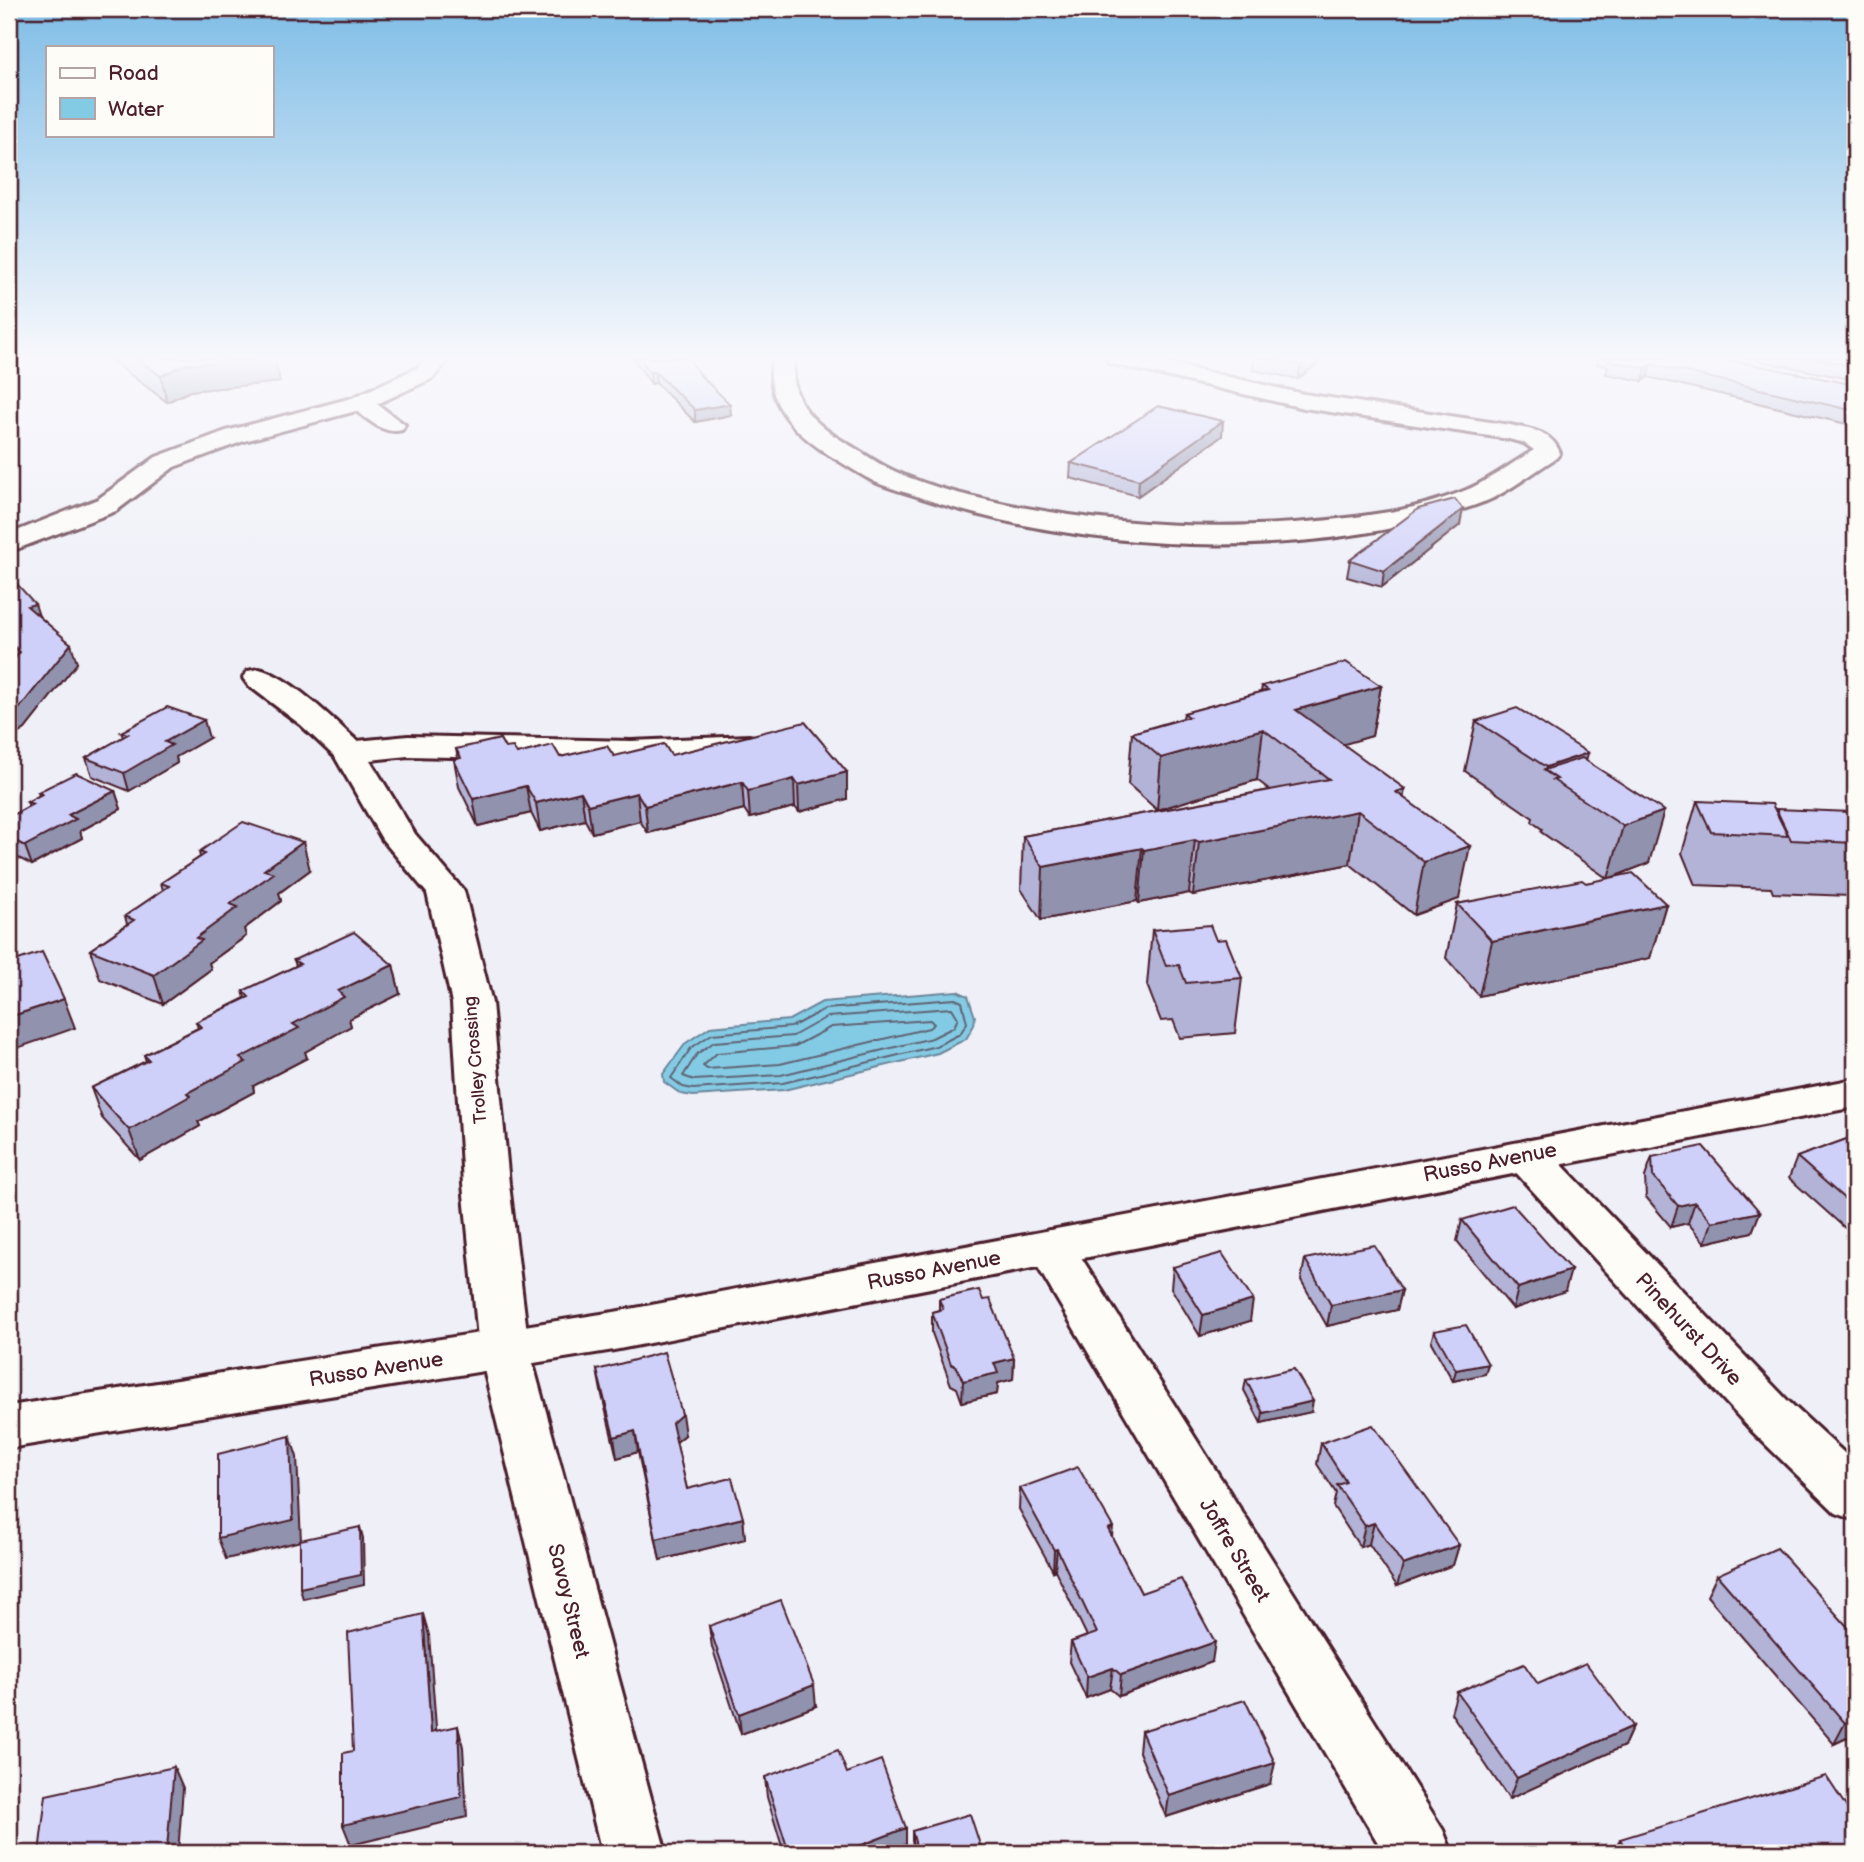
<svg xmlns="http://www.w3.org/2000/svg" width="1864" height="1862" viewBox="0 0 1864 1862" font-family="'Balsamiq Sans',sans-serif">
	<style>
		.water { fill: #83cbe4; stroke: #6c869a; stroke-width: 2 }
		.lines { fill: none; stroke-linecap: round; stroke-linejoin: round }
		.shore { stroke: #616475; stroke-width: 2 }
		.minor-casing { stroke: #4a1f2b; stroke-width: 6 }
		.tertiary-casing { stroke: #4a1f2b; stroke-width: 6 }
		.minor { fill: #fdfcf7; fill-rule: evenodd }
		.tertiary { fill: #fdfcf7; fill-rule: evenodd }
		.wall { fill: #b2b3d6; stroke: #4a1f2b; stroke-width: 2 }
		.shaded-wall { fill: #9192ae; stroke: #4a1f2b; stroke-width: 2 }
		.building { fill: #cfd0f9; stroke: #4a1f2b; stroke-width: 2 }
		.labels { text-anchor: middle; stroke-width: 6; stroke-linejoin: round; paint-order: stroke }
		.street-label { font-size: 18px; fill: #4a1f2b; stroke: #fdfcf7 }
		.near-street-label { font-size: 21px; fill: #4a1f2b; stroke: #fdfcf7 }
	</style>
	<rect width="100%" height="100%" fill="#efeff8"/>
	<filter id="ink" filterUnits="userSpaceOnUse"><feTurbulence type="fractalNoise" baseFrequency=".0143" numOctaves="2"/><feDisplacementMap in="SourceGraphic" scale="14" xChannelSelector="R" yChannelSelector="G"/><feConvolveMatrix kernelMatrix="1 2 1 2 8 2 1 2 1" color-interpolation-filters="sRGB"/></filter>
	<g filter="url(#ink)">
		<polygon class="water" points="957,991 968,996 975,1017 974,1025 966,1039 938,1053 784,1090 693,1096 681,1094 664,1082 663,1074 686,1043 710,1027 789,1020 822,1002"/>
		<g class="lines">
			<g class="shore">
				<polygon points="955,999 962,1002 967,1023 960,1034 936,1046 783,1083 693,1089 683,1087 671,1078 691,1048 712,1034 791,1027 825,1009"/>
				<polygon points="952,1008 958,1018 954,1027 932,1038 781,1075 694,1080 683,1076 697,1054 714,1042 793,1036 827,1017"/>
				<polygon points="930,1020 934,1024 929,1028 780,1064 707,1069 703,1066 717,1053 795,1046 831,1027"/>
			</g>
			<defs>
				<g id="minor">
					<path d="M426 358H449L433 378 377 404 405 425 402 430C384 435 371 421 356 411L244 441 174 467 116 511 9 552V534L98 499 156 457 226 431 352 398 417 368Z"/>
					<path d="M773 358H795C786 402 818 428 853 447 866 455 880 465 894 471 933 489 979 499 1021 507 1143 530 1266 532 1389 512 1410 509 1456 496 1475 486 1495 476 1514 462 1534 450L1524 443 1509 439 1304 408 1109 363 1106 358H1145L1304 394 1510 425C1531 430 1552 431 1560 453L1556 458C1535 471 1515 487 1493 498 1472 508 1420 522 1397 527 1248 558 1069 547 925 499 909 493 891 489 875 482 861 475 848 466 834 458 798 436 762 404 773 358Z"/>
					<path d="M259 669C289 676 333 719 357 741L408 736 631 741 749 736 761 739 766 746 761 753 749 756 631 761 408 756 370 760 415 834 464 891 492 1003 509 1184 529 1349 666 1853H602L479 1349 463 1184 452 1003 427 893 382 839 335 757 301 725 248 685 243 678 248 671Z"/>
					<polygon points="1527,1140 1543,1145 1788,1401 1855,1463 1855,1520 1836,1513 1752,1431 1511,1167 1505,1156 1511,1145"/>
					<polygon points="1050,1230 1067,1235 1443,1830 1452,1853 1384,1853 1026,1247 1033,1235"/>
				</g>
				<polygon id="tertiary" points="1855,1079 1855,1107 614,1350 9,1448 9,1406 614,1312"/>
			</defs>
			<use href="#minor" class="minor-casing"/>
			<use href="#tertiary" class="tertiary-casing"/>
			<use href="#minor" class="minor"/>
			<use href="#tertiary" class="tertiary"/>
		</g>
		<g class="wall">
			<polygon points="108,358 275,358 280,382 190,391 167,402"/>
			<polygon points="633,358 688,358 731,415 695,422 656,383 651,384"/>
			<polygon points="1255,358 1325,358 1298,379 1253,370"/>
			<polygon points="1599,358 1720,358 1855,385 1855,426 1648,377 1643,381 1606,374 1608,366 1597,364"/>
			<polygon points="1744,358 1855,358 1855,380"/>
			<polygon points="1222,436 1138,496 1070,478 1071,463"/>
			<polygon points="1460,525 1382,587 1347,577 1350,560"/>
			<polygon points="9,575 39,616 77,663 25,729 9,739 9,665 14,659 9,654"/>
			<polygon points="1262,686 1381,686 1372,736 1343,744 1403,797 1459,899 1414,915 1350,864 1193,895 1189,893 1139,903 1137,901 1041,920 1021,889 1023,836 1270,790 1257,780 1157,810 1128,784 1132,733 1183,718 1184,713 1261,692"/>
			<polygon points="1476,721 1586,761 1649,863 1610,878 1666,904 1650,958 1479,996 1446,958 1457,904 1586,883 1608,879 1541,832 1542,829 1532,822 1533,818 1465,771"/>
			<polygon points="121,732 209,738 176,757 177,763 129,791 92,776 86,758 123,737"/>
			<polygon points="505,748 517,754 560,757 671,755 847,772 847,799 799,812 795,807 750,818 744,809 648,833 640,821 592,833 585,820 540,831 531,813 478,826 459,787 454,760 458,759 456,749"/>
			<polygon points="115,791 121,809 80,831 82,838 32,865 9,853 9,817 29,806 27,802 39,796 38,792"/>
			<polygon points="1697,801 1855,819 1855,882 1850,896 1773,893 1771,888 1695,885 1682,853"/>
			<polygon points="199,852 310,870 279,893 281,901 244,929 246,936 209,963 211,969 163,1004 100,979 90,950 127,924 125,916 163,890 161,883 200,857"/>
			<polygon points="1152,930 1216,940 1242,978 1235,1033 1180,1038 1173,1020 1161,1021 1147,985"/>
			<polygon points="294,960 393,965 400,994 349,1019 351,1026 305,1052 307,1058 253,1086 254,1092 198,1122 200,1126 140,1160 102,1118 91,1088 146,1061 144,1055 198,1028 196,1022 245,998 243,991 296,966"/>
			<polygon points="1855,1136 1855,1237 1789,1178 1797,1157"/>
			<polygon points="1652,1157 1760,1212 1752,1232 1705,1243 1688,1223 1671,1227 1646,1197 1645,1177"/>
			<polygon points="1462,1220 1565,1291 1513,1309 1457,1241"/>
			<polygon points="1305,1259 1402,1290 1397,1310 1327,1326 1301,1280"/>
			<polygon points="1173,1267 1250,1321 1200,1336 1171,1288"/>
			<polygon points="939,1299 983,1300 1014,1358 1013,1379 998,1383 997,1394 962,1402 957,1388 951,1385 932,1333 932,1312 939,1310"/>
			<polygon points="1434,1331 1488,1364 1485,1374 1453,1381 1431,1342"/>
			<polygon points="597,1370 685,1435 676,1442 687,1489 743,1518 745,1539 660,1560 638,1452 617,1458 601,1391"/>
			<polygon points="1246,1380 1311,1412 1261,1423 1244,1390"/>
			<polygon points="1321,1443 1459,1545 1453,1565 1397,1586 1369,1544 1360,1547 1333,1506 1336,1493 1317,1464"/>
			<polygon points="1020,1488 1112,1537 1141,1593 1212,1662 1119,1696 1110,1689 1086,1698 1069,1662 1071,1642 1087,1636 1055,1570 1053,1571 1019,1509"/>
			<polygon points="1717,1575 1855,1642 1855,1734 1834,1744 1707,1596"/>
			<polygon points="709,1626 816,1706 741,1734 712,1647"/>
			<polygon points="1538,1684 1633,1726 1624,1746 1509,1799 1451,1713 1457,1692"/>
			<polygon points="1141,1731 1270,1784 1166,1817 1139,1752"/>
			<polygon points="847,1773 906,1828 906,1848 894,1853 784,1853 767,1797 765,1777"/>
			<polygon points="912,1831 982,1851 982,1853 915,1853 912,1841"/>
			<polygon points="1620,1839 1855,1853 1614,1853"/>
		</g>
		<g class="shaded-wall">
			<polygon points="261,358 275,358 280,382 190,391 167,402 161,376 184,365"/>
			<polygon points="1309,358 1325,358 1298,379 1300,365"/>
			<polygon points="1651,364 1648,377 1643,381 1646,368"/>
			<polygon points="650,372 655,372 656,383 651,384"/>
			<polygon points="730,404 731,415 695,422 695,410"/>
			<polygon points="1223,421 1222,436 1138,496 1139,480"/>
			<polygon points="1463,509 1460,525 1382,587 1384,571"/>
			<polygon points="35,604 41,622 27,606"/>
			<polygon points="71,644 77,663 25,729 9,739 9,716"/>
			<polygon points="1381,686 1372,736 1300,757 1296,710"/>
			<polygon points="204,720 209,738 176,757 177,763 129,791 124,773 165,742"/>
			<polygon points="1263,729 1257,780 1157,810 1161,758"/>
			<polygon points="1588,753 1577,796 1557,779 1545,771 1546,767"/>
			<polygon points="847,772 847,799 799,812 798,785"/>
			<polygon points="794,779 795,807 750,818 748,791"/>
			<polygon points="742,782 744,809 648,833 645,806"/>
			<polygon points="526,786 531,813 478,826 473,799"/>
			<polygon points="1405,789 1396,840 1396,792"/>
			<polygon points="115,791 121,809 80,831 82,838 32,865 25,846 68,815"/>
			<polygon points="581,792 585,820 540,831 536,803"/>
			<polygon points="637,793 640,821 592,833 588,805"/>
			<polygon points="1358,811 1350,864 1193,895 1199,842"/>
			<polygon points="1664,811 1649,863 1608,879 1623,826"/>
			<polygon points="1195,840 1189,893 1139,903 1144,850"/>
			<polygon points="303,842 310,870 279,893 281,901 244,929 246,936 209,963 211,969 163,1004 154,975 196,938 264,870"/>
			<polygon points="1470,846 1459,899 1414,915 1424,862"/>
			<polygon points="1142,848 1137,901 1041,920 1043,867"/>
			<polygon points="1666,904 1650,958 1479,996 1492,941"/>
			<polygon points="393,965 400,994 349,1019 351,1026 305,1052 307,1058 253,1086 254,1092 198,1122 200,1126 140,1160 129,1130 293,1024 338,991"/>
			<polygon points="64,999 75,1028 14,1049 16,1054 9,1056 9,1017"/>
			<polygon points="1695,1202 1688,1223 1671,1227 1678,1206"/>
			<polygon points="1760,1212 1752,1232 1705,1243 1712,1222"/>
			<polygon points="1571,1270 1565,1291 1513,1309 1518,1288"/>
			<polygon points="1402,1290 1397,1310 1327,1326 1331,1305"/>
			<polygon points="1253,1300 1250,1321 1200,1336 1203,1315"/>
			<polygon points="1014,1358 1013,1379 998,1383 997,1394 962,1402 963,1381 994,1363"/>
			<polygon points="1488,1364 1485,1374 1453,1381 1456,1370"/>
			<polygon points="1313,1401 1311,1412 1261,1423 1263,1413"/>
			<polygon points="682,1414 685,1435 674,1444 672,1423"/>
			<polygon points="635,1431 638,1452 617,1458 614,1437"/>
			<polygon points="290,1436 297,1457 301,1541 226,1559 218,1538"/>
			<polygon points="743,1518 745,1539 660,1560 656,1539"/>
			<polygon points="1374,1523 1369,1544 1360,1547 1365,1526"/>
			<polygon points="360,1527 363,1538 364,1585 303,1599 300,1588"/>
			<polygon points="1113,1527 1111,1548 1108,1529"/>
			<polygon points="1459,1545 1453,1565 1397,1586 1403,1565"/>
			<polygon points="1057,1549 1055,1570 1053,1571 1054,1550"/>
			<polygon points="423,1614 429,1635 438,1753 431,1732"/>
			<polygon points="1215,1642 1212,1662 1119,1696 1121,1675"/>
			<polygon points="1113,1668 1110,1689 1086,1698 1087,1677"/>
			<polygon points="814,1685 816,1706 741,1734 739,1714"/>
			<polygon points="1855,1718 1855,1734 1834,1744 1845,1723"/>
			<polygon points="458,1726 463,1747 467,1817 351,1845 343,1825"/>
			<polygon points="1633,1726 1624,1746 1509,1799 1517,1778"/>
			<polygon points="1275,1763 1270,1784 1166,1817 1169,1796"/>
			<polygon points="174,1767 183,1788 178,1853 148,1853"/>
			<polygon points="906,1828 906,1848 894,1853 841,1853"/>
		</g>
		<g class="building">
			<polygon points="136,358 261,358 184,365 161,376"/>
			<polygon points="640,358 688,358 701,376 730,404 695,410 655,372 650,372"/>
			<polygon points="1263,358 1309,358 1300,365"/>
			<polygon points="1613,358 1720,358 1855,385 1855,411 1651,364 1646,368 1609,361"/>
			<polygon points="1812,358 1855,358 1855,366"/>
			<polygon points="1158,406 1223,421 1139,480 1071,463"/>
			<polygon points="1455,499 1463,509 1384,571 1350,560 1418,509"/>
			<polygon points="9,575 35,604 27,606 71,644 18,710 9,716 9,665 20,652 9,641"/>
			<polygon points="1346,662 1381,686 1296,710 1405,789 1396,792 1470,846 1424,862 1358,811 1199,842 1195,840 1144,850 1142,848 1043,867 1023,836 1329,779 1263,729 1161,758 1132,733 1189,717 1184,713 1268,690 1262,686"/>
			<polygon points="167,707 204,720 165,742 172,745 124,773 86,758 128,734 121,732"/>
			<polygon points="1517,708 1588,753 1546,767 1476,721"/>
			<polygon points="805,722 847,772 798,785 794,779 748,791 742,782 645,806 637,793 588,805 581,792 536,803 526,786 473,799 454,760 461,758 456,749 500,739 505,748 513,747 517,754 553,745 560,757 607,746 614,756 664,744 671,755"/>
			<polygon points="1582,758 1664,811 1623,826 1553,780 1557,779 1544,770"/>
			<polygon points="76,773 115,791 68,815 76,819 25,846 9,838 9,817 33,804 27,802 42,794 38,792"/>
			<polygon points="1697,801 1772,804 1788,836 1711,832"/>
			<polygon points="1776,809 1852,812 1855,819 1855,843 1791,840"/>
			<polygon points="243,822 303,842 264,870 274,873 230,904 238,907 196,938 202,940 154,975 90,950 134,920 125,916 169,886 161,883 205,854 199,852"/>
			<polygon points="1633,873 1666,904 1492,941 1457,904 1582,880 1586,883"/>
			<polygon points="1210,925 1216,940 1226,939 1242,978 1186,983 1179,965 1166,966 1152,930"/>
			<polygon points="354,932 393,965 338,991 344,997 293,1024 299,1028 240,1058 246,1062 187,1093 190,1096 129,1130 91,1088 149,1060 144,1055 201,1027 196,1022 249,997 243,991 300,964 294,960"/>
			<polygon points="42,952 64,999 9,1017 9,963"/>
			<polygon points="1855,1136 1855,1208 1797,1157"/>
			<polygon points="1703,1146 1760,1212 1712,1222 1695,1202 1678,1206 1653,1176 1652,1157"/>
			<polygon points="1513,1205 1571,1270 1518,1288 1462,1220"/>
			<polygon points="1374,1245 1402,1290 1331,1305 1305,1259"/>
			<polygon points="1222,1253 1253,1300 1203,1315 1173,1267"/>
			<polygon points="979,1290 983,1300 990,1299 1014,1358 994,1363 998,1373 963,1381 957,1367 951,1364 932,1312 943,1309 939,1299"/>
			<polygon points="1466,1325 1488,1364 1456,1370 1434,1331"/>
			<polygon points="664,1352 682,1414 672,1423 687,1489 732,1478 743,1518 656,1539 635,1431 614,1437 597,1370"/>
			<polygon points="1294,1369 1313,1401 1263,1413 1246,1380"/>
			<polygon points="1373,1425 1459,1545 1403,1565 1374,1523 1365,1526 1337,1485 1346,1482 1321,1443"/>
			<polygon points="290,1436 293,1520 218,1538 218,1454"/>
			<polygon points="1078,1467 1113,1527 1108,1529 1141,1593 1181,1579 1215,1642 1121,1675 1113,1668 1087,1677 1071,1642 1097,1633 1057,1549 1054,1550 1020,1488"/>
			<polygon points="360,1527 361,1575 300,1588 300,1540"/>
			<polygon points="1777,1548 1855,1635 1855,1638 1852,1639 1855,1642 1855,1718 1845,1723 1717,1575"/>
			<polygon points="781,1600 814,1685 739,1714 709,1626"/>
			<polygon points="423,1614 431,1732 458,1726 461,1797 343,1825 343,1753 353,1751 348,1633"/>
			<polygon points="1586,1663 1633,1726 1517,1778 1457,1692 1524,1664 1538,1684"/>
			<polygon points="1245,1700 1275,1763 1169,1796 1141,1731"/>
			<polygon points="838,1750 847,1773 881,1760 906,1828 841,1853 789,1853 765,1777"/>
			<polygon points="174,1767 167,1849 148,1853 39,1853 46,1795"/>
			<polygon points="1826,1776 1855,1820 1855,1853 1628,1853 1620,1839"/>
			<polygon points="970,1814 982,1851 974,1853 918,1853 912,1831"/>
		</g>
	</g>
	<linearGradient id="sky" x2="0" y2="1"><stop stop-color="#7fbde6"/><stop offset="0.58" stop-color="#f8f8fc"/><stop offset="1" stop-color="#f8f8fc" stop-opacity="0"/></linearGradient>
	<rect width="1864" height="618" fill="url(#sky)"/>
	<g class="labels">
		<g class="street-label">
			<text transform="translate(475 1060) rotate(-95)" y="6">Trolley Crossing</text>
		</g>
		<g class="near-street-label">
			<text transform="translate(1490 1162) rotate(-11)" y="7">Russo Avenue</text>
			<text transform="translate(934 1270) rotate(-11)" y="7">Russo Avenue</text>
			<text transform="translate(1689 1329) rotate(47)" y="7">Pinehurst Drive</text>
			<text transform="translate(376 1369) rotate(-9)" y="7">Russo Avenue</text>
			<text transform="translate(1235 1550) rotate(59)" y="7">Joffre Street</text>
			<text transform="translate(569 1601) rotate(76)" y="7">Savoy Street</text>
		</g>
	</g>
	<rect width="1864" height="1862" fill="none" stroke="#fdfcf7" stroke-width="35"/>
	<rect x="18" y="18" width="1829" height="1827" fill="none" stroke="#4a1f2b" stroke-width="2.5" filter="url(#ink)"/>
	<rect x="46" y="46" width="228" height="91" fill="#fdfcf7" stroke="#b5a4a5" stroke-width="2"/>
	<rect x="60" y="68" width="35" height="10" fill="#fdfcf7" stroke="#b5a4a5" stroke-width="2"/>
	<text x="108" y="80" font-size="21" fill="#4a1f2b">Road</text>
	<rect x="60" y="98" width="35" height="21" fill="#83cbe4" stroke="#b5a4a5" stroke-width="2"/>
	<text x="108" y="116" font-size="21" fill="#4a1f2b">Water</text>
</svg>
